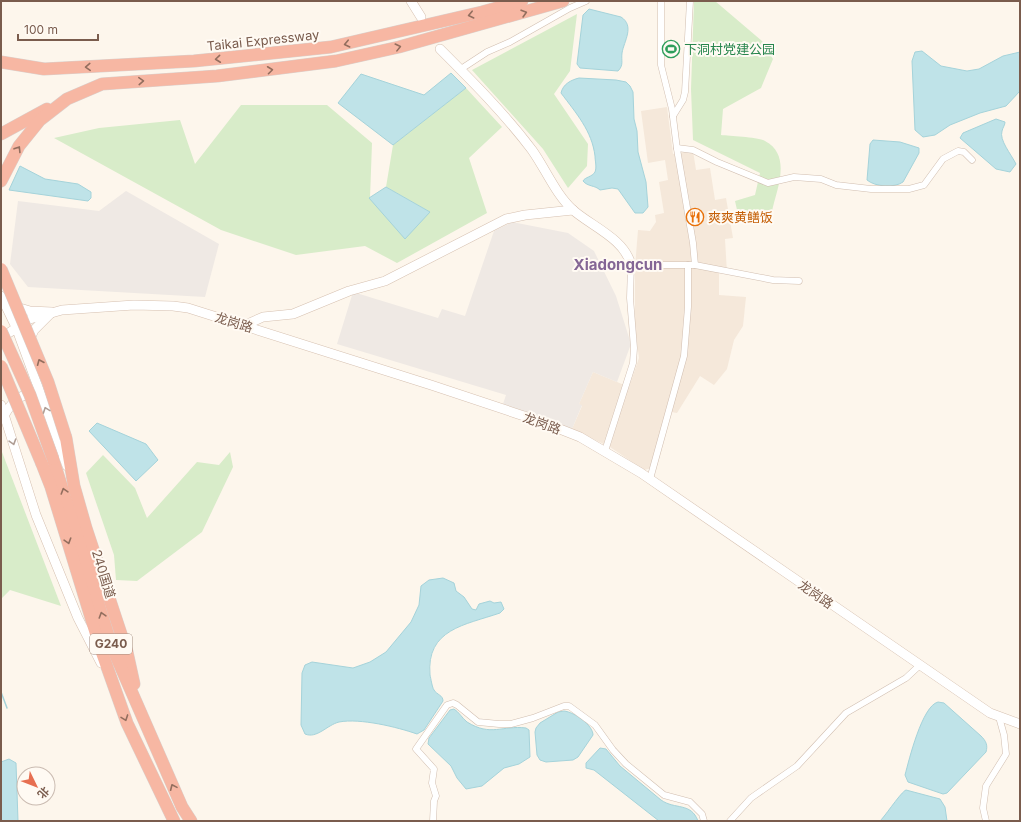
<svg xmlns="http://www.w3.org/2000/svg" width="1021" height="822" viewBox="0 0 1021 822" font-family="Inter,'Noto Sans SC',sans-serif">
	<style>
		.residential { fill: #f5e8da }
		.industrial { fill: #efe9e4 }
		.green { fill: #d8ecc9 }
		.water { fill: #bfe3e8; stroke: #a5d3da }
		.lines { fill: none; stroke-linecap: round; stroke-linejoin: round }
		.stream { stroke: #a5d3da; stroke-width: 1.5 }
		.street-casing { stroke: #d1beb0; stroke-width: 7 }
		.secondary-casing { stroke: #d6c0b0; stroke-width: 10 }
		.highway-casing { stroke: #dad1cd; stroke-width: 13 }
		.street { stroke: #fff; stroke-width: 6 }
		.secondary { stroke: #fff; stroke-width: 9 }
		.highway { stroke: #f7b7a3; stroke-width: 12 }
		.highway-bridge-casing { stroke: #dad1cd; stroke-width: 13; stroke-linecap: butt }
		.highway-bridge { stroke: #f7b7a3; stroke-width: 12 }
		.oneway { stroke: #936e5e }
		.oneway2 { stroke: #af9d94 }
		.labels { text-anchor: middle; stroke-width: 4; stroke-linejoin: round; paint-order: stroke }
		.shield { fill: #fffaf3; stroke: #a28b7f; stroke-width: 1 }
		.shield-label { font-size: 12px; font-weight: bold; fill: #7a5c4d }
		.street-label { font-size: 13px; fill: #7a5c4d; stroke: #fffaf3 }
		.leisure-label { font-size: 13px; fill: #27864d; stroke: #fffaf3; text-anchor: start }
		.food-label { font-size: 13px; fill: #c56008; stroke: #fffaf3; text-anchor: start }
		.quarter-label { font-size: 15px; font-weight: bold; fill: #846695; stroke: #fffaf3 }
	</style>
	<rect width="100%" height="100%" fill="#fdf6ec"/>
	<polygon class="residential" points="667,107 673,154 693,151 696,170 710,168 715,200 726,198 733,238 725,239 727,273 719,272 719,295 746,297 743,326 734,340 727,369 714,385 700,376 677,413 671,412 656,467 644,470 610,447 572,429 582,406 579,404 593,372 629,387 639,358 635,327 635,267 638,230 650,231 656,222 655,215 664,213 659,182 668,180 665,160 648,163 641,111"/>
	<g class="industrial">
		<polygon points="126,191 219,244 205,297 28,287 10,264 18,201 99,211"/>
		<polygon points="512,222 568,233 594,251 616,296 631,344 617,382 593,372 579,404 582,405 572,429 503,404 506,395 337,344 353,292 438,318 442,309 465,316 494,231"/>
	</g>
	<g class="green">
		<path d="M694 1H715L762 41 773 59 761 88 723 109 721 135C730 136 758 137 765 141 792 155 777 189 772 211L740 223 735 201 755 195 760 173 693 140 691 89Z"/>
		<polygon points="577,14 570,71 554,94 588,144 587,166 568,188 543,149 472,70"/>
		<polygon points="466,88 502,127 469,158 487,213 397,263 365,246 296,255 221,230 54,138 99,128 180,120 195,164 241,105 327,105 372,143 370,198 430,212 386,187 393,145"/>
		<polygon points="2,452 61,606 10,590 1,599"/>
		<polygon points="230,452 233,467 202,532 137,581 116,580 114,555 86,473 103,455 135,488 147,518 197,462 219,465"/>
	</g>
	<g class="water">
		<path d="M589 9 621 17C635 26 624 41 622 53 621 61 624 65 618 71L580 68 577 64 583 15Z"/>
		<polygon points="922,51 941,66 967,71 979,69 1003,56 1020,52 1020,91 1006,106 980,113 950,125 935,135 923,137 915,130 912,61 915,52"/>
		<polygon points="451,73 466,88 393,145 338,103 361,74 424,95"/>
		<path d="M579 78 616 80 626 82 630 86 633 92 634 119 637 131 638 152 646 182 648 207 643 213H635L618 189 612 188 600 190C595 185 588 187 583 181 585 177 592 177 595 172 597 167 595 161 595 156 592 131 576 113 561 93 563 84 571 80 579 78Z"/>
		<path d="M996 119 1005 122C1005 125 1003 127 1002 131 999 140 1011 154 1016 164L1010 172 996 169 960 138 963 133Z"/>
		<path d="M873 140 900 142 919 148V153L903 182C895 188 875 187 867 180L870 144Z"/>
		<polygon points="20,166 45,179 78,184 91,192 91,198 88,201 9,190"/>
		<polygon points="386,187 430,212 405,239 369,198"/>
		<polygon points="97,423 146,444 158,460 136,481 89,431"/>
		<path d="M443 578 454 583 456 591 464 597 472 609 476 610 479 604 490 601 494 603 501 602 504 609 500 613C465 625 426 629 430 675 431 679 432 687 434 690 437 695 443 695 443 701L424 730 417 734C397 727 360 718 339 722 327 725 317 739 305 734L301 725 302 673 305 665 312 662 353 668 370 662 386 652 411 622 419 605 421 586 429 580Z"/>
		<path d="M938 702 944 703 981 736C986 741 988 745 986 752L947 793 943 794 908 782 905 775C909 760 922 706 938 702Z"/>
		<path d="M454 709C459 712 462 718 467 722 491 737 502 725 526 728L529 730 530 757 519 764 504 768 482 786 466 789 457 778 451 766 428 744 429 738 450 710Z"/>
		<path d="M564 711C574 712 593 725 593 735L578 757 573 760 546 762 540 760 537 755 535 732 536 728 540 723 558 712Z"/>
		<path d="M600 748 606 749 620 766 661 800C675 810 691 802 698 821H659L594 770 586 768V763Z"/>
		<polygon points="9,759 16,763 18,821 1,821 1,762"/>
		<path d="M906 790 940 799 945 807 947 821H880C886 815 901 792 906 790Z"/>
	</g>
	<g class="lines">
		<polyline class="stream" points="1,692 7,708"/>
		<defs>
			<g id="street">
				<polyline points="661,1 661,65 672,109 677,149 693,243 695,265"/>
				<polyline points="461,69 487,52 510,42 570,8 586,1"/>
				<polyline points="673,116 683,100 685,92 690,1"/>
				<polyline points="677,148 693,150 717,162 768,183 794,177 821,179 836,185 871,189 909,189 924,185 943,159 958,151 964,152 972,160"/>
				<polyline points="605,451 633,363 634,348 630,298 631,265 695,265 773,280 799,281"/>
				<polyline points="650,479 684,356 688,307 688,265"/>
				<polyline points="433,821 434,801 436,796 432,783 434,769 416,749 447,705 453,703 457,705 478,722 499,724 511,724 533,718 564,706 569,706 595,725 613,750 626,764 664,795 690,802 702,814 704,821"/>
				<polyline points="730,821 751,798 797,766 846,713 906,678 920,665"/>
				<polyline points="986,821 983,808 986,786 1006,754 1004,735 999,717"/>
			</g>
			<g id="secondary">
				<polyline points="411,1 421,17"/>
				<path d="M440 49C472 81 504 113 532 150 545 168 556 195 573 210 591 226 625 239 631 265"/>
				<polyline points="1,296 16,327 67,466"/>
				<polyline points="13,306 30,311 52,312 34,330 28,343"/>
				<polyline points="245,325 263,317 293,314 349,291 385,281 506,219 525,215 573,210"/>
				<polyline points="1,338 30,319 62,310 134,305 173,306 188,308 431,385 542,422 580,437 641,473 990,713 1020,724"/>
				<polyline points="1,405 36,515 78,618 101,663"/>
				<path d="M5 414C12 402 20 394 35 393"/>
			</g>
			<g id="highway">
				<polyline points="1,62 44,69 194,61 331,47 482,12 522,1"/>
				<polyline points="1,134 47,109"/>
				<polyline points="1,181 19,146 40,120 67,99 102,84 217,76 336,61 399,47 563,1"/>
				<polyline points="66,438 74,486 86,528 127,652 134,684"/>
				<polyline points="53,459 112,647 182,807 191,821"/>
				<polyline points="42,464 51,487 100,647 127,723 174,821"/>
			</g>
		</defs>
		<use href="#street" class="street-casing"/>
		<use href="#secondary" class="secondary-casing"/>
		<use href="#highway" class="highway-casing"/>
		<use href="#street" class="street"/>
		<use href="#secondary" class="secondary"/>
		<use href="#highway" class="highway"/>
		<defs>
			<g id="highway-bridge">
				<polyline points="1,269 48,382 66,438"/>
				<polyline points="1,331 30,395 53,459"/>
				<polyline points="1,366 42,464"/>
			</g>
		</defs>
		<use href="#highway-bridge" class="highway-bridge-casing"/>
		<use href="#highway-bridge" class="highway-bridge"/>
	</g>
	<defs><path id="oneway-chevron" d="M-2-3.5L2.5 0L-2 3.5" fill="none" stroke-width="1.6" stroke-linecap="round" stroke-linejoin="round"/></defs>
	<g class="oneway">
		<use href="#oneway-chevron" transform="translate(524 13) rotate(-16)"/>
		<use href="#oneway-chevron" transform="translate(471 15) rotate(167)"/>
		<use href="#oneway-chevron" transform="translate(347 44) rotate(167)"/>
		<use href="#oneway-chevron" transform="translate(398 47) rotate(-14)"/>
		<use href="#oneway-chevron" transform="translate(218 59) rotate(174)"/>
		<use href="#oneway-chevron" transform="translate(88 67) rotate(177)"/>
		<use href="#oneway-chevron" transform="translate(270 70) rotate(-7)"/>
		<use href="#oneway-chevron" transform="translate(141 81) rotate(-3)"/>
		<use href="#oneway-chevron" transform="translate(18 149) rotate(-58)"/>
		<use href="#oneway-chevron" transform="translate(40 362) rotate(-113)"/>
		<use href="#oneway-chevron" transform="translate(64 491) rotate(-107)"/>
		<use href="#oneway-chevron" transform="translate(68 541) rotate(73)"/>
		<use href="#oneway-chevron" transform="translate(102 615) rotate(-107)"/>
		<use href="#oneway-chevron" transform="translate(125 718) rotate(70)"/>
		<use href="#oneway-chevron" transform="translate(173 787) rotate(-114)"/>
	</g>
	<g class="oneway2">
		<use href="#oneway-chevron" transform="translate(46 410) rotate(-110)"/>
		<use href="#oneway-chevron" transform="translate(13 442) rotate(73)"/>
	</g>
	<defs>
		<symbol id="stadium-ring" viewBox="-11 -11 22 22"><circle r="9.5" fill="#fffaf3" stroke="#2e9e5b" stroke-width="1.5"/><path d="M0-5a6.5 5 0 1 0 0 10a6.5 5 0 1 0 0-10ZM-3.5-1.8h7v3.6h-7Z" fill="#2e9e5b"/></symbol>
		<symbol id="restaurant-ring" viewBox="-11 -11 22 22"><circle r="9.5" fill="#fffaf3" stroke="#e8710a" stroke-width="1.5"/><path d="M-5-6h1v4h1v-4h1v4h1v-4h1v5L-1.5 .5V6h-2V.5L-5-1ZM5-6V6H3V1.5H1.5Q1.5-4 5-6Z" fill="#e8710a"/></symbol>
	</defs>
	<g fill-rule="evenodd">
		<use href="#stadium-ring" x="661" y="39" width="20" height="20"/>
		<use href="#restaurant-ring" x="685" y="207" width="20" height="20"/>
	</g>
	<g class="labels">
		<rect class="shield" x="90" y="634" width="42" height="20" rx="3"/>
		<g class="shield-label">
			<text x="111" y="648">G240</text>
		</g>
		<g class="street-label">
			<text transform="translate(263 40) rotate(-6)" y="5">Taikai Expressway</text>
			<text transform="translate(234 322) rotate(17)" y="5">龙岗路</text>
			<text transform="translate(542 423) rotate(20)" y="5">龙岗路</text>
			<text transform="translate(104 574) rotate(73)" y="5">240国道</text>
			<text transform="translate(816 594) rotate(35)" y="5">龙岗路</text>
		</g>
		<g class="leisure-label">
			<text x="684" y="54">下洞村党建公园</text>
		</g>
		<g class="food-label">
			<text x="708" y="222">爽爽黄鳝饭</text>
		</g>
		<g class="quarter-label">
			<text x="618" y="270">Xiadongcun</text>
		</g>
	</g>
	<rect width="1021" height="822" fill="none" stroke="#7a5c4d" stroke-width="4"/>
	<g transform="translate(36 786) rotate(133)"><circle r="19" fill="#fffaf3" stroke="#cabbb1"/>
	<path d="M0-3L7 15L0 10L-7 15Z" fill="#e76f51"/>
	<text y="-6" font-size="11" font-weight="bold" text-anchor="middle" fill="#7a5c4d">北</text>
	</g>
	<path d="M18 34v6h80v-6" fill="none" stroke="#7a5c4d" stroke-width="2"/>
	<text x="24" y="34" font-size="12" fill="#7a5c4d" stroke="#fffaf3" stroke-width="3" paint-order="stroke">100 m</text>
</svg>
